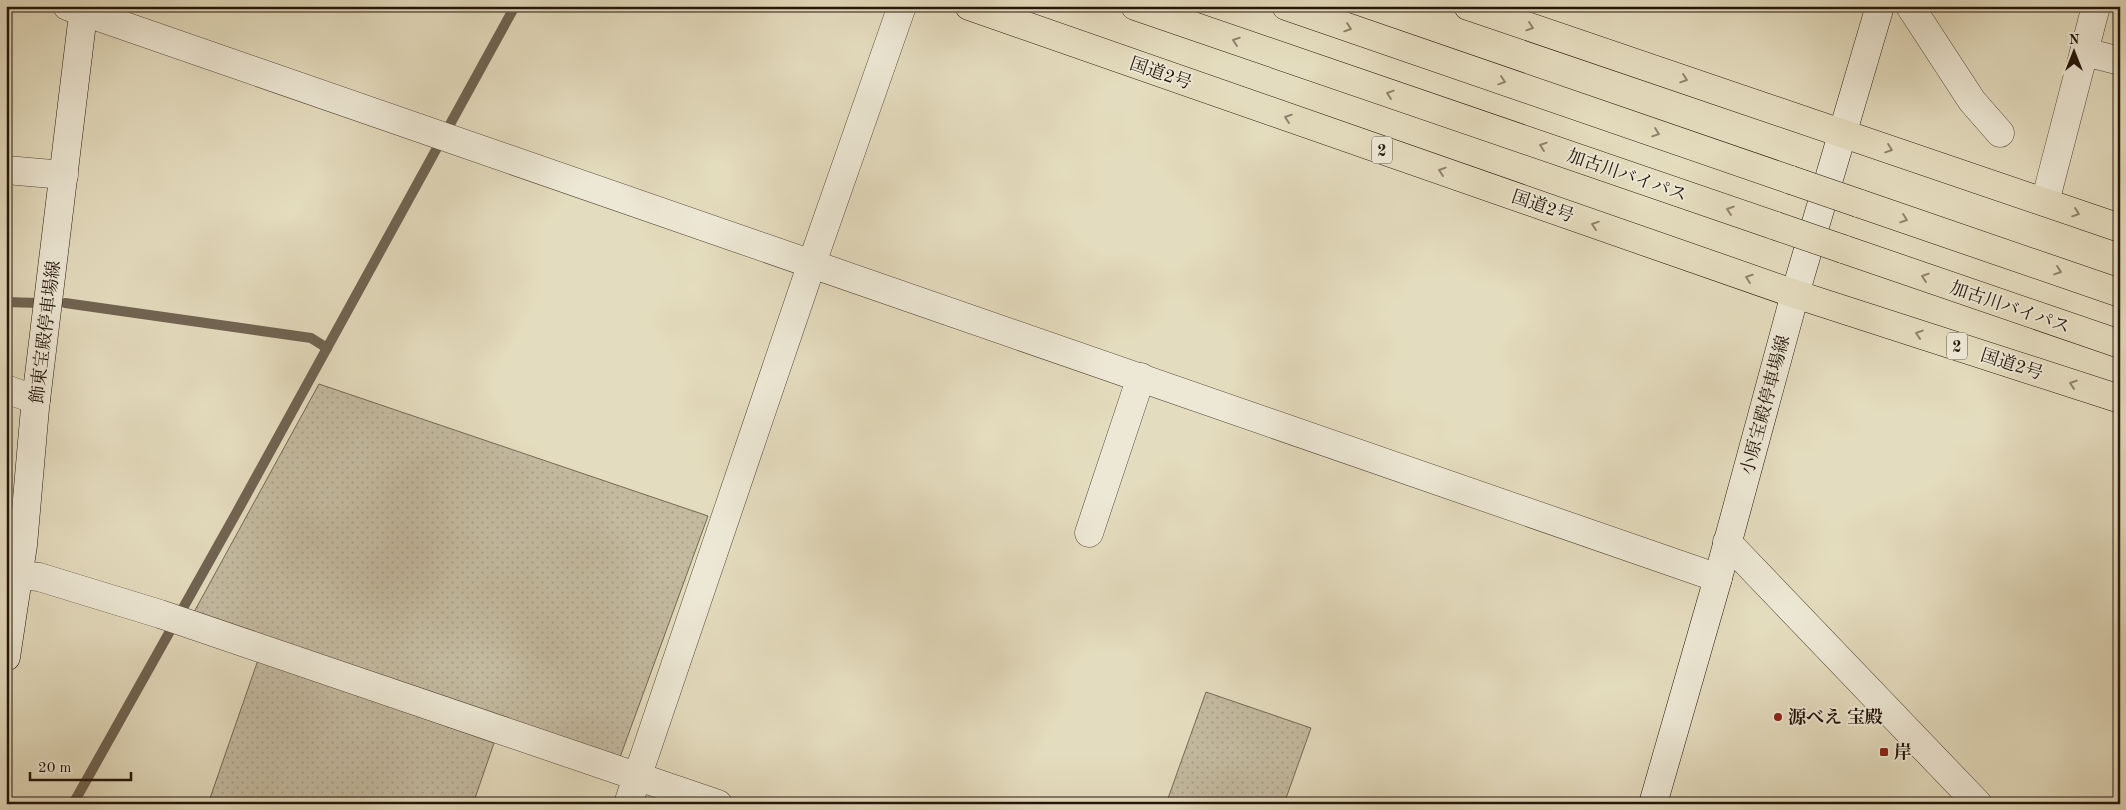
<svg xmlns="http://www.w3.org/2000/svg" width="2126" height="810" viewBox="0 0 2126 810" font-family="'Old Standard TT','Noto Serif JP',serif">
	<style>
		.grass { fill: url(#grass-dots); stroke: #746856 }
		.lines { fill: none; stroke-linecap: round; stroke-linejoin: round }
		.stream { stroke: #706452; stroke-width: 10 }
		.minor-casing { stroke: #544738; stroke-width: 29 }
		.secondary-casing { stroke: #24150b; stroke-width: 29 }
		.trunk-casing { stroke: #24150b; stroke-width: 29 }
		.motorway-casing { stroke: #24150b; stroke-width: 29 }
		.minor { stroke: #ede8d5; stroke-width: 28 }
		.secondary { stroke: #ede8d5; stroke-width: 28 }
		.trunk { stroke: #e4dcbe; stroke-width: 28 }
		.motorway { stroke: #e4dcbe; stroke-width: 28 }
		.motorway-bridge-casing { stroke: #24150b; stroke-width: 29; stroke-linecap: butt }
		.motorway-bridge { stroke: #e4dcbe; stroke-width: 28 }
		.oneway { stroke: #8e826d }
		.poi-dot { fill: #8f2418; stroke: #ede8d5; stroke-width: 2 }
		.labels { text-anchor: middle; stroke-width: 4; stroke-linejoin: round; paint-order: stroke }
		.shield { fill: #ede8d5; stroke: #605448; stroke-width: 1 }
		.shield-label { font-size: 16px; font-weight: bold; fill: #24150b }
		.street-label { font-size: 18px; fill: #24150b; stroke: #ede8d5 }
		.poi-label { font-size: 18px; font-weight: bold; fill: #24150b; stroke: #ede8d5; text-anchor: start }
	</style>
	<defs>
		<pattern id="grass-dots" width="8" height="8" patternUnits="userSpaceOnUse" patternTransform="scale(1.25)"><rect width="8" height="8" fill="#c3baa0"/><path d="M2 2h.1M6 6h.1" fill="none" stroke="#a79f88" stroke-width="1.8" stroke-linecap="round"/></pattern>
	</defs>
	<rect width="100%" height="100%" fill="#e4dcbe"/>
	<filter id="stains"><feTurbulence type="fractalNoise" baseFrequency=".004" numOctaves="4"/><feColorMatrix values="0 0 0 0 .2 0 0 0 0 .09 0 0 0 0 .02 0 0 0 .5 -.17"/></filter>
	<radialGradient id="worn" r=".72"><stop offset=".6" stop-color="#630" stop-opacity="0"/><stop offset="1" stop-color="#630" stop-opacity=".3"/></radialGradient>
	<g class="grass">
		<polygon points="319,384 708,516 619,760 194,612"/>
		<polygon points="258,660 494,743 473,804 208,804"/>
		<polygon points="1206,692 1311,728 1284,804 1166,804"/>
	</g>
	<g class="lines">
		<g class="stream">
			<polyline points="6,302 39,303"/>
			<polyline points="65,303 311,338 327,348"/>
			<polyline points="73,804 238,510 515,6"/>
		</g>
		<defs>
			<g id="minor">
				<polyline points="67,6 1718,578"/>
				<polyline points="1910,6 1972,101 2000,133"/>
				<polyline points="2085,52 2120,61"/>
				<polyline points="6,170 64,175"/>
				<polyline points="2045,202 2096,6"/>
				<polyline points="6,389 36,400"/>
				<polyline points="1089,533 1141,377"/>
				<polyline points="1727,542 1978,804"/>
				<polyline points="18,575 39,577 160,614 718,804"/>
				<polyline points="628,804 812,263 902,6"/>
			</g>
			<g id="secondary">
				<polyline points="6,657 23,545 35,408 84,6"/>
				<polyline points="1653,804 1718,578 1795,294 1880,6"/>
			</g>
			<g id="trunk">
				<polyline points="969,6 1795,294 2120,399"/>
				<polyline points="1468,6 2120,228"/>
			</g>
			<g id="motorway">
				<polyline points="1135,6 1776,226"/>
				<polyline points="1286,6 1791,180"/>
				<polyline points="1858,203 2120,293"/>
				<polyline points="1843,249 2120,344"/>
			</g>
		</defs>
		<use href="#minor" class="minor-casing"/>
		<use href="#secondary" class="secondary-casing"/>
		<use href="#trunk" class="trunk-casing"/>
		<use href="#motorway" class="motorway-casing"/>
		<use href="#minor" class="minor"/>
		<use href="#secondary" class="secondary"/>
		<use href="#trunk" class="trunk"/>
		<use href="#motorway" class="motorway"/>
		<defs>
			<g id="motorway-bridge">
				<polyline points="1791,180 1858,203"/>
				<polyline points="1776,226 1843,249"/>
			</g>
		</defs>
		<use href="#motorway-bridge" class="motorway-bridge-casing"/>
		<use href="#motorway-bridge" class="motorway-bridge"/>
	</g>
	<defs><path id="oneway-chevron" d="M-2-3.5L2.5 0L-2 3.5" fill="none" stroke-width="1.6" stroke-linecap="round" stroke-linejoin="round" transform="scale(1.25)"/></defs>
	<g class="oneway">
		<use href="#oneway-chevron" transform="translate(1530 27) rotate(19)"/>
		<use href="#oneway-chevron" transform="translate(1348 28) rotate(19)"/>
		<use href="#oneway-chevron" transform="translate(1236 41) rotate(-161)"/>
		<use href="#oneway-chevron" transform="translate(1684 79) rotate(19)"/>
		<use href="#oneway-chevron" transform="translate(1502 81) rotate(19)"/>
		<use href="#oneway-chevron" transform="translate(1390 94) rotate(-161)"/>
		<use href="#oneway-chevron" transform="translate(1288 118) rotate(-161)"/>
		<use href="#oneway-chevron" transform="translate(1656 133) rotate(19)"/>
		<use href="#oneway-chevron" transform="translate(1543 146) rotate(-161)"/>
		<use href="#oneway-chevron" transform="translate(1889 149) rotate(19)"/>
		<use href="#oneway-chevron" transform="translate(1442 171) rotate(-161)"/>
		<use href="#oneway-chevron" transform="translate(1730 210) rotate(-161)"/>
		<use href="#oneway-chevron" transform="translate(2076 213) rotate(19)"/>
		<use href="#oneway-chevron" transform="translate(1904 219) rotate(19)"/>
		<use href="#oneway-chevron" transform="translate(1595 225) rotate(-161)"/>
		<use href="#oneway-chevron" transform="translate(2058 271) rotate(19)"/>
		<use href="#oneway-chevron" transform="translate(1925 277) rotate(-161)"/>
		<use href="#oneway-chevron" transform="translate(1749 278) rotate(-161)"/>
		<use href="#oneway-chevron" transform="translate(1919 334) rotate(-162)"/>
		<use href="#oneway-chevron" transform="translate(2073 384) rotate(-162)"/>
	</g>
	<g class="poi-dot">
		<circle cx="1778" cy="717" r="5"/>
		<rect x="1879" y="747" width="10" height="10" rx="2.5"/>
	</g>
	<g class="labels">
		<g class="shield">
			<rect x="1372" y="136.5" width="20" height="27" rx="4"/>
			<rect x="1947" y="332.5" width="20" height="27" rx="4"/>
		</g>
		<g class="shield-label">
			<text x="1382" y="156">2</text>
			<text x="1957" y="352">2</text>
		</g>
		<g class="street-label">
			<text transform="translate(1161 73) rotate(19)" y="6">国道2号</text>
			<text transform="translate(1627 175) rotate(19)" y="6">加古川バイパス</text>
			<text transform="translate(1543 206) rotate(19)" y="6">国道2号</text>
			<text transform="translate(2010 307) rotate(19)" y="6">加古川バイパス</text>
			<text transform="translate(45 332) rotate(-83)" y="6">飾東宝殿停車場線</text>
			<text transform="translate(2012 364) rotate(18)" y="6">国道2号</text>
			<text transform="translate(1765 405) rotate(-75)" y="6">小原宝殿停車場線</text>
		</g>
		<g class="poi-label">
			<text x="1788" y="723">源べえ 宝殿</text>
			<text x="1894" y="758">岸</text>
		</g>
	</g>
	<rect width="2126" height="810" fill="none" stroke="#e4dcbe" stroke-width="25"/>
	<rect x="8" y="8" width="2111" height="795" fill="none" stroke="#24150b" stroke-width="2.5"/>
	<rect x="12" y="12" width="2101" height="785" fill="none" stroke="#24150b"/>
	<g transform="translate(2074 52)" stroke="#ede8d5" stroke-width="4" paint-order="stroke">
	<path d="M0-4L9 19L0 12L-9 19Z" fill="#24150b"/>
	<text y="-8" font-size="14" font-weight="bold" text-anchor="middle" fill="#24150b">N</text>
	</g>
	<path d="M30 772v8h101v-8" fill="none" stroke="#24150b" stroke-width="2.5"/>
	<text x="38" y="772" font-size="15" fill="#24150b" stroke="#ede8d5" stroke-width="4" paint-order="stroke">20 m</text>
	<rect width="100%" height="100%" filter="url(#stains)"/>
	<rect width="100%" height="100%" fill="url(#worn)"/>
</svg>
